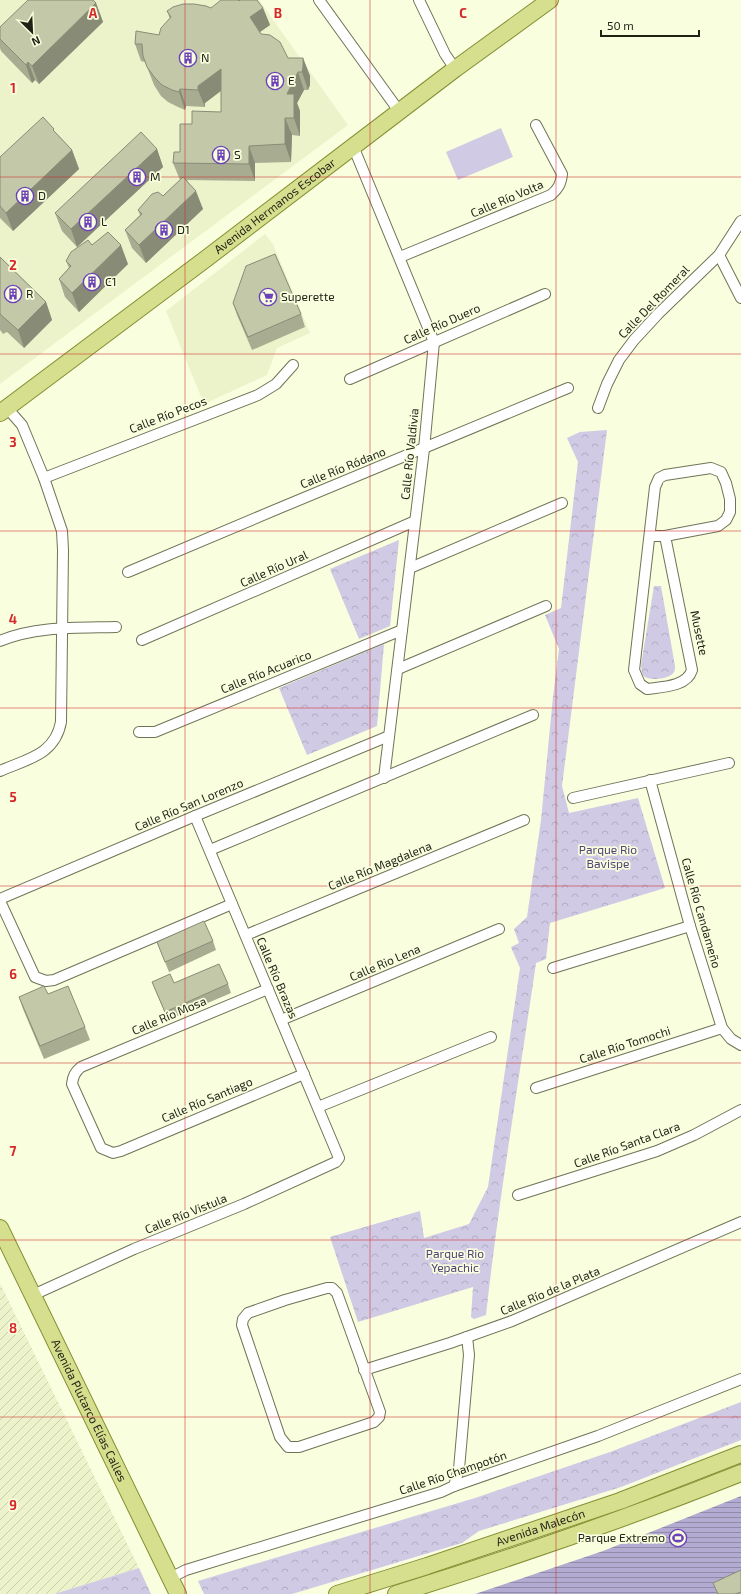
<svg xmlns="http://www.w3.org/2000/svg" width="741" height="1594" viewBox="0 0 741 1594" font-family="'Exo 2',sans-serif">
	<style>
		.built { fill: #ecf3cb }
		.industrial { fill: url(#industrial-furrows) }
		.green { fill: #d0cae5 }
		.park { fill: url(#park-crowns) }
		.water { fill: url(#water-rules) }
		.lines { fill: none; stroke-linecap: round; stroke-linejoin: round }
		.minor-casing { stroke: #6f7457; stroke-width: 12 }
		.primary-casing { stroke: #848f33; stroke-width: 18 }
		.minor { stroke: #fff; stroke-width: 10 }
		.primary { stroke: #d6df8e; stroke-width: 16 }
		.wall { fill: #a8ac91 }
		.shaded-wall { fill: #888c76 }
		.building { fill: #c3c8a9; stroke: #888c76 }
		.grid { fill: none; stroke: #d62828; stroke-width: 1; stroke-opacity: 0.55 }
		.labels { text-anchor: middle; stroke-width: 3.5; stroke-linejoin: round; paint-order: stroke }
		.poi-label { font-size: 12px; fill: #1f2115; stroke: #f8fede; text-anchor: start }
		.street-label { font-size: 12px; fill: #1f2115; stroke: #f8fede }
		.park-label { font-size: 12px; fill: #524477; stroke: #f8fede }
		.grid-label { font-size: 13px; text-anchor: middle; font-weight: bold; fill: #d62828; stroke: #f8fede; stroke-width: 3.5; stroke-linejoin: round; paint-order: stroke }
	</style>
	<defs>
		<pattern id="industrial-furrows" width="10" height="10" patternUnits="userSpaceOnUse"><rect width="10" height="10" fill="#ecf3cb"/><path d="M-1 1l2-2M0 10L10 0M9 11l2-2" fill="none" stroke="#cad0ad"/></pattern>
		<pattern id="park-crowns" width="20" height="18" patternUnits="userSpaceOnUse"><rect width="20" height="18" fill="#d0cae5"/><path d="M2 6a3 3 0 1 1 6 0M12 15a3 3 0 1 1 6 0" fill="none" stroke="#b2adc4"/></pattern>
		<pattern id="water-rules" width="6" height="5" patternUnits="userSpaceOnUse"><rect width="6" height="5" fill="#b3abd1"/><path d="M0 2.5h6" fill="none" stroke="#918ba8"/></pattern>
	</defs>
	<rect width="100%" height="100%" fill="#f8fede"/>
	<g class="built">
		<polygon points="0,0 259,0 348,125 0,384"/>
		<polygon points="265,234 273,244 310,333 277,348 267,375 204,404 166,311"/>
	</g>
	<polygon class="industrial" points="0,1283 13,1310 139,1568 54,1594 0,1594"/>
	<polygon class="green" points="501,128 513,157 458,180 446,152"/>
	<g class="park">
		<path d="M607 430 562 786 569 813 638 798 665 888 550 923 546 959 536 963C519 1080 499 1197 486 1315L474 1319 471 1317 473 1287 358 1322 330 1237 420 1211 424 1238 469 1224 488 1187 520 968 511 947 519 943 514 929 527 917 541 820 553 697 559 649 545 615 561 608 578 462 567 438 580 432Z"/>
		<polygon points="399,540 390,626 359,639 330,569"/>
		<path d="M654 586H661L675 666C675 667 675 671 674 672 671 679 648 682 643 675 641 672 642 669 641 665Z"/>
		<polygon points="384,644 377,726 307,755 279,688"/>
		<polygon points="741,1402 741,1440 621,1487 479,1531 462,1543 292,1594 204,1594 198,1581 475,1498 610,1452"/>
		<polygon points="139,1568 151,1594 54,1594"/>
	</g>
	<polygon class="water" points="741,1496 741,1594 475,1594 603,1551"/>
	<g class="lines">
		<defs>
			<g id="minor">
				<polyline points="319,0 399,111"/>
				<polyline points="419,0 445,54 455,69"/>
				<polyline points="353,146 434,342 424,449 384,778"/>
				<polyline points="719,255 741,298"/>
				<path d="M400 257 551 195C558 189 561 184 562 174L536 125"/>
				<polyline points="350,379 545,294"/>
				<polyline points="598,408 607,384 619,360 634,340 658,314 719,255 741,221"/>
				<polyline points="44,478 258,395 276,384 293,365"/>
				<path d="M650 536H665L718 526 726 520 730 512V499L726 483 721 472 711 468 665 475 659 478 655 487 634 670 640 684 647 689C661 687 687 687 692 670L665 536"/>
				<polyline points="410,568 562,503"/>
				<polyline points="128,572 282,507 568,388"/>
				<polyline points="142,640 415,521"/>
				<path d="M0 641C36 626 78 628 116 627"/>
				<polyline points="398,669 546,606"/>
				<polyline points="139,732 155,732 402,630"/>
				<path d="M0 771C27 759 55 755 61 722L63 550 62 531 44 478 22 425 7 408"/>
				<polyline points="650,780 690,926 722,1028 731,1039 741,1045"/>
				<polyline points="573,798 729,763"/>
				<polyline points="210,850 533,715"/>
				<polyline points="0,899 195,816 389,736"/>
				<polyline points="0,901 35,977 46,981 54,980 232,904"/>
				<polyline points="246,935 524,820"/>
				<polyline points="553,968 690,926"/>
				<path d="M268 989 81 1067C75 1072 73 1076 72 1084L101 1148 113 1153 121 1151 304 1074"/>
				<polyline points="281,1020 499,929"/>
				<polyline points="536,1088 722,1028"/>
				<polyline points="318,1107 491,1037"/>
				<polyline points="518,1195 657,1151 694,1135 741,1110"/>
				<polygon points="327,1288 332,1288 337,1293 380,1412 379,1417 374,1422 299,1447 288,1447 280,1437 242,1325 243,1319 248,1313 285,1300"/>
				<polyline points="33,1295 134,1249 244,1204 336,1162 339,1158 195,816"/>
				<polyline points="364,1370 450,1343 512,1321 741,1222"/>
				<polyline points="454,1486 459,1469 469,1355 467,1337"/>
				<polyline points="170,1578 186,1570 441,1492 454,1486 598,1436 741,1379"/>
			</g>
			<g id="primary">
				<path id="s1" d="M0 413 207 258 455 69 550 0"/>
				<path id="s2" d="M0 1228 178 1594"/>
				<path id="s3" d="M337 1594 427 1566 620 1501 741 1454"/>
				<path d="M396 1594C512 1558 628 1518 741 1473"/>
			</g>
		</defs>
		<use href="#minor" class="minor-casing"/>
		<use href="#primary" class="primary-casing"/>
		<use href="#minor" class="minor"/>
		<use href="#primary" class="primary"/>
	</g>
	<g class="wall">
		<polygon points="239,1 263,8 270,25 259,32 261,34 288,58 303,58 310,76 310,85 308,90 304,90 297,103 300,111 300,136 292,135 291,162 255,163 255,181 187,180 203,209 146,263 132,248 125,230 140,215 138,210 163,196 180,180 173,163 180,152 192,124 221,112 221,91 205,103 205,107 186,106 185,110 178,107 168,102 161,96 154,85 145,62 141,61 135,44 159,35 170,19 167,11 211,8"/>
		<polygon points="96,3 103,22 39,84 35,80 32,83 1,51 0,48 0,27"/>
		<polygon points="55,132 72,150 79,169 13,231 0,218 0,157"/>
		<polygon points="157,149 163,167 77,247 62,231 55,213"/>
		<polygon points="92,245 128,264 79,312 65,297 59,279 69,268 66,261"/>
		<polygon points="0,257 46,302 52,320 24,348 7,332 3,334 0,330"/>
		<polygon points="233,303 301,314 305,327 252,350 237,315"/>
		<polygon points="213,941 216,950 169,972 157,942"/>
		<polygon points="152,982 174,983 228,984 231,993 168,1020"/>
		<polygon points="48,994 85,1027 90,1040 44,1059 23,1009 19,997"/>
		<polygon points="741,1570 741,1594 717,1594 713,1583"/>
	</g>
	<g class="shaded-wall">
		<polygon points="96,3 103,22 39,84 32,66"/>
		<polygon points="263,8 270,25 256,35 250,17"/>
		<polygon points="303,58 310,76 310,85 308,90 302,72"/>
		<polygon points="28,62 35,80 32,83 26,65"/>
		<polygon points="221,69 227,86 205,103 205,107 198,90 198,86"/>
		<polygon points="298,72 304,90 297,103 300,111 300,136 294,118 287,94"/>
		<polygon points="180,89 186,106 185,110 179,92"/>
		<polygon points="285,118 292,135 291,162 285,144"/>
		<polygon points="249,146 255,163 255,181 249,164"/>
		<polygon points="157,149 163,167 77,247 71,229"/>
		<polygon points="72,150 79,169 13,231 6,213"/>
		<polygon points="196,191 203,209 146,263 139,245"/>
		<polygon points="121,245 128,264 79,312 72,293"/>
		<polygon points="46,302 52,320 24,348 18,330"/>
	</g>
	<g class="building">
		<polygon points="28,0 93,0 96,3 32,66 28,62 26,65 0,39 0,27"/>
		<polygon points="221,0 238,0 239,1 240,0 257,0 263,8 250,17 261,34 270,35 280,42 288,58 303,58 303,67 302,72 298,72 287,94 294,94 294,118 285,118 285,144 249,146 249,164 173,163 174,152 180,152 180,124 192,124 192,111 221,112 221,69 198,86 198,90 180,89 179,92 172,90 162,85 155,78 147,67 143,56 142,44 135,44 136,31 159,35 161,28 171,17 167,11 173,7 183,4 194,4 206,6 211,8"/>
		<polygon points="43,117 54,129 53,130 72,150 6,213 0,206 0,157"/>
		<polygon points="141,132 157,149 71,229 55,213"/>
		<polygon points="183,177 196,191 139,245 125,230 142,214 138,210 152,194 158,192 163,196"/>
		<polygon points="108,232 121,245 72,293 59,279 71,266 66,261 71,252 88,240 92,245"/>
		<polygon points="275,254 301,314 248,337 233,303 246,266"/>
		<polygon points="0,257 46,302 18,330 0,314"/>
		<polygon points="204,921 213,941 165,962 157,942"/>
		<polygon points="219,964 228,984 165,1012 152,982 170,974 174,983"/>
		<polygon points="44,986 48,994 68,986 85,1027 40,1046 19,997"/>
		<polygon points="741,1570 741,1592 735,1594 718,1594 713,1583"/>
	</g>
	<path class="grid" d="M185 0V1594M370 0V1594M556 0V1594M0 177H741M0 354H741M0 531H741M0 708H741M0 886H741M0 1063H741M0 1240H741M0 1417H741"/>
	<defs>
		<symbol id="building-ring" viewBox="-11 -11 22 22"><circle r="9.5" fill="#f8fede" stroke="#6c41b9" stroke-width="1.5"/><path d="M-4-6H4V6H1V3H-1V6H-4ZM-2.5-4.3h1.7v1.8h-1.7ZM.8-4.3h1.7v1.8H.8ZM-2.5-1h1.7V.8h-1.7ZM.8-1h1.7V.8H.8Z" fill="#6c41b9"/></symbol>
		<symbol id="supermarket-ring" viewBox="-11 -11 22 22"><circle r="9.5" fill="#f8fede" stroke="#6c41b9" stroke-width="1.5"/><path d="M-6-5.5h2.5l.6 2H6L4.5 2H-2.5L-4.4-4H-6ZM-1.5 3.2a1.3 1.3 0 1 0 .1 0ZM3 3.2a1.3 1.3 0 1 0 .1 0Z" fill="#6c41b9"/></symbol>
		<symbol id="stadium-ring" viewBox="-11 -11 22 22"><circle r="9.5" fill="#f8fede" stroke="#6c41b9" stroke-width="1.5"/><path d="M0-5a6.5 5 0 1 0 0 10a6.5 5 0 1 0 0-10ZM-3.5-1.8h7v3.6h-7Z" fill="#6c41b9"/></symbol>
	</defs>
	<g fill-rule="evenodd">
		<use href="#building-ring" x="178" y="48" width="20" height="20"/>
		<use href="#building-ring" x="265" y="71" width="20" height="20"/>
		<use href="#building-ring" x="211" y="145" width="20" height="20"/>
		<use href="#building-ring" x="127" y="167" width="20" height="20"/>
		<use href="#building-ring" x="15" y="186" width="20" height="20"/>
		<use href="#building-ring" x="78" y="212" width="20" height="20"/>
		<use href="#building-ring" x="154" y="220" width="20" height="20"/>
		<use href="#building-ring" x="82" y="272" width="20" height="20"/>
		<use href="#building-ring" x="3" y="284" width="20" height="20"/>
		<use href="#supermarket-ring" x="258" y="287" width="20" height="20"/>
		<use href="#stadium-ring" x="668" y="1528" width="20" height="20"/>
	</g>
	<g class="labels">
		<g class="poi-label">
			<text x="201" y="62">N</text>
			<text x="288" y="85">E</text>
			<text x="234" y="159">S</text>
			<text x="150" y="181">M</text>
			<text x="38" y="200">D</text>
			<text x="101" y="226">L</text>
			<text x="177" y="234">D1</text>
			<text x="105" y="286">C1</text>
			<text x="26" y="298">R</text>
			<text x="281" y="301">Superette</text>
			<text x="665" y="1542" text-anchor="end">Parque Extremo</text>
		</g>
		<g class="street-label">
			<text transform="translate(507 199) rotate(-23)" y="4">Calle Río Volta</text>
			<text dy="4" stroke="none"><textPath href="#s1" startOffset="344">Avenida Hermanos Escobar</textPath></text>
			<text transform="translate(654 302) rotate(-46)" y="4">Calle Del Romeral</text>
			<text transform="translate(442 324) rotate(-24)" y="4">Calle Río Duero</text>
			<text transform="translate(168 415) rotate(-21)" y="4">Calle Río Pecos</text>
			<text transform="translate(410 454) rotate(-84)" y="4">Calle Río Valdivia</text>
			<text transform="translate(343 468) rotate(-22)" y="4">Calle Río Ródano</text>
			<text transform="translate(274 569) rotate(-24)" y="4">Calle Río Ural</text>
			<text transform="translate(699 633) rotate(78)" y="4">Musette</text>
			<text transform="translate(266 672) rotate(-22)" y="4">Calle Río Acuarico</text>
			<text transform="translate(189 805) rotate(-23)" y="4">Calle Río San Lorenzo</text>
			<text transform="translate(380 866) rotate(-22)" y="4">Calle Río Magdalena</text>
			<text transform="translate(701 913) rotate(74)" y="4">Calle Río Candameño</text>
			<text transform="translate(385 963) rotate(-23)" y="4">Calle Rio Lena</text>
			<text transform="translate(277 978) rotate(67)" y="4">Calle Río Brazas</text>
			<text transform="translate(169 1016) rotate(-23)" y="4">Calle Río Mosa</text>
			<text transform="translate(625 1045) rotate(-18)" y="4">Calle Río Tomochi</text>
			<text transform="translate(207 1100) rotate(-23)" y="4">Calle Río Santiago</text>
			<text transform="translate(627 1145) rotate(-20)" y="4">Calle Río Santa Clara</text>
			<text transform="translate(186 1214) rotate(-22)" y="4">Calle Río Vistula</text>
			<text transform="translate(550 1291) rotate(-23)" y="4">Calle Río de la Plata</text>
			<text dy="4" stroke="none"><textPath href="#s2" startOffset="203">Avenida Plutarco Elías Calles</textPath></text>
			<text transform="translate(453 1473) rotate(-19)" y="4">Calle Río Champotón</text>
			<text dy="4" stroke="none"><textPath href="#s3" startOffset="214">Avenida Malecón</textPath></text>
		</g>
		<g class="park-label">
			<text x="608" y="854">Parque Rio<tspan x="608" dy="14">Bavispe</tspan></text>
			<text x="455" y="1258">Parque Rio<tspan x="455" dy="14">Yepachic</tspan></text>
		</g>
	</g>
	<g class="grid-label">
		<text x="93" y="18">A</text>
		<text x="278" y="18">B</text>
		<text x="463" y="18">C</text>
		<text x="13" y="93">1</text>
		<text x="13" y="270">2</text>
		<text x="13" y="447">3</text>
		<text x="13" y="624">4</text>
		<text x="13" y="802">5</text>
		<text x="13" y="979">6</text>
		<text x="13" y="1156">7</text>
		<text x="13" y="1333">8</text>
		<text x="13" y="1510">9</text>
	</g>
	<g transform="translate(32 32) rotate(156)" stroke="#f8fede" stroke-width="3" paint-order="stroke">
	<path d="M0-3L7 15L0 10L-7 15Z" fill="#1f2115"/>
	<text y="-6" font-size="11" font-weight="bold" text-anchor="middle" fill="#1f2115">N</text>
	</g>
	<path d="M601 30v6h98v-6" fill="none" stroke="#1f2115" stroke-width="2"/>
	<text x="607" y="30" font-size="12" fill="#1f2115" stroke="#f8fede" stroke-width="3" paint-order="stroke">50 m</text>
</svg>
